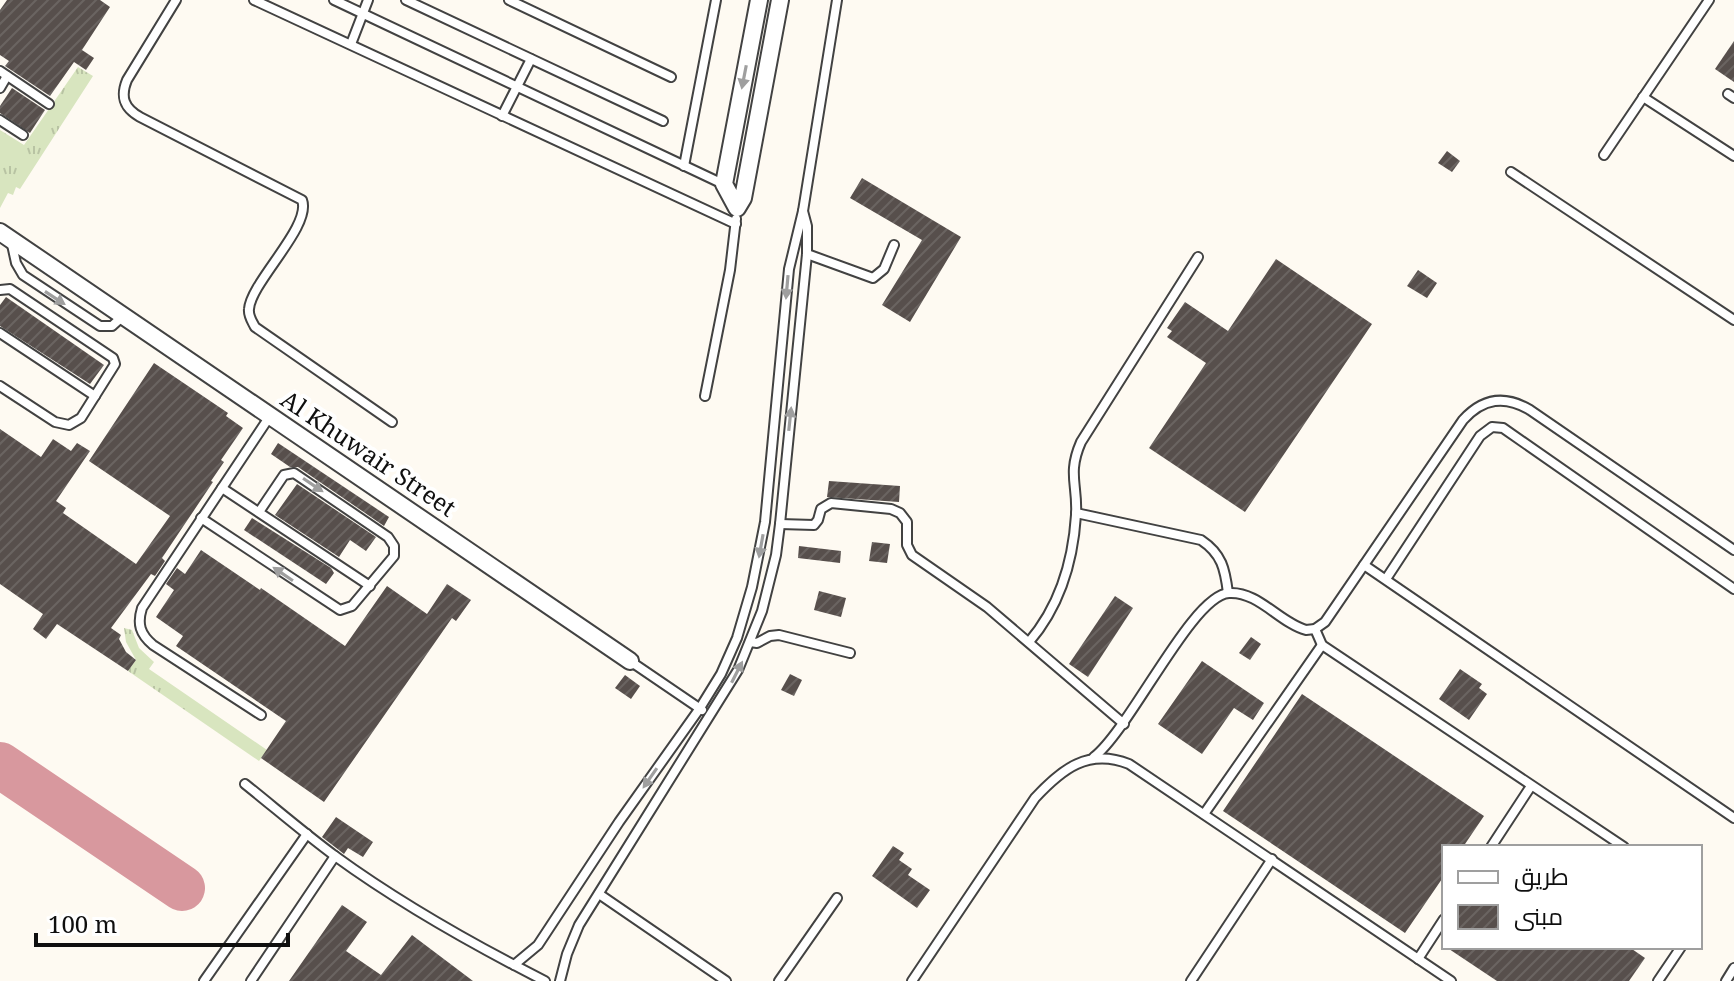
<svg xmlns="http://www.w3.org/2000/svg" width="1734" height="981" viewBox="0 0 1734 981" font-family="'Noto Serif',Cairo,serif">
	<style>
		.grass { fill: url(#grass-tufts) }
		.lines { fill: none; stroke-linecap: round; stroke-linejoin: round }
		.taxiway { stroke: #d8989e; stroke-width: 46 }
		.building { fill: url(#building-hatch) }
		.service-casing { stroke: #424242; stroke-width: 12 }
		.minor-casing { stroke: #424242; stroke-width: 20 }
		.service { stroke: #fff; stroke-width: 8 }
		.minor { stroke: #fff; stroke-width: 16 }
		.oneway { fill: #9f9f9f }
		.labels { text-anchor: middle; stroke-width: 8; stroke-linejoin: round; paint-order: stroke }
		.street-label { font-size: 24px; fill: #0f0f0f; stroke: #fff }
	</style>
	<defs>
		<pattern id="grass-tufts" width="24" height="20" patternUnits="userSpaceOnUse" patternTransform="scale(2)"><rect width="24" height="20" fill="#d8e5bf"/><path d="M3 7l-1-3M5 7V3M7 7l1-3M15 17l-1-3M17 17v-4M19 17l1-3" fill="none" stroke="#b8c3a3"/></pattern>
		<pattern id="building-hatch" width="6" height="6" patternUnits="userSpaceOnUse" patternTransform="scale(2)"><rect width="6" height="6" fill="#574f4c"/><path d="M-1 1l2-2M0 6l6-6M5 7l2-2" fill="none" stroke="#6a6461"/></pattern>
	</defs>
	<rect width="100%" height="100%" fill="#fefaf2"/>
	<g class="grass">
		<polygon points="78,67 93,76 20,189 16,187 13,195 8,193 0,208 0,130 24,145"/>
		<polygon points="124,628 132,630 139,648 154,662 149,669 267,750 259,761 128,671 136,660 126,642"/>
	</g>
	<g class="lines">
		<polyline class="taxiway" points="0,765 182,888"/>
	</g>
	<g class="building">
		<polygon points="7,0 100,0 110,7 82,50 94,58 86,70 74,62 50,96 5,66 9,61 0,55 0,10"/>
		<polygon points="1734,41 1734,82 1715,69"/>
		<polygon points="12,88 45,110 30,133 0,113 0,106"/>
		<polygon points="1447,151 1460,161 1452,172 1438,163"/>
		<polygon points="862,178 961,237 910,322 882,305 922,240 850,198"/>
		<polygon points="1276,259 1372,324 1245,512 1149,448 1206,363 1167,337 1172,331 1167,328 1185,302 1228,331"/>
		<polygon points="1418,270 1437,283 1427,298 1407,286"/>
		<polygon points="6,297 104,365 90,384 0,326 0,305"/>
		<polygon points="154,363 228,413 226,416 243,428 221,460 224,462 211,481 213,482 162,558 165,561 155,576 151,574 111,628 121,635 119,639 126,652 136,660 128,671 57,624 46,639 33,629 43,614 0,584 0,429 41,457 53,439 71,451 77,443 90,451 56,501 66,508 63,513 136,564 170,516 89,461"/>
		<polygon points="278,443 389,517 384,526 298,467 290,467 271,454"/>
		<polygon points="829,481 900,486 899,502 827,497"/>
		<polygon points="297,484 376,537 366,551 350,540 339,557 275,515"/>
		<polygon points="252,518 331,568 334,573 326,584 244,530"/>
		<polygon points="872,542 890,544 887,563 869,561"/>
		<polygon points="799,546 841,551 840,563 798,558"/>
		<polygon points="201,550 260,590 261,588 345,646 387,586 427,614 447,584 471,600 456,621 452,618 324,802 261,758 286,721 176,646 183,636 156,617 174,590 166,584 177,568 185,574"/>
		<polygon points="819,591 846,598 841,617 814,610"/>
		<polygon points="1115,596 1133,608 1088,677 1069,664"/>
		<polygon points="1251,637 1261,644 1250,660 1239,653"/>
		<polygon points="1202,661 1264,703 1253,720 1234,708 1202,754 1158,724"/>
		<polygon points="1460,669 1482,684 1479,688 1487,694 1469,720 1439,699"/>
		<polygon points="790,674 802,680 794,696 781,690"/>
		<polygon points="625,675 640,686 631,699 615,688"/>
		<polygon points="1302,694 1484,816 1463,847 1444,847 1444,876 1405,933 1223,811"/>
		<polygon points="336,817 373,842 363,857 348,848 344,854 322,837"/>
		<polygon points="893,846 904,853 899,860 912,869 908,875 930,890 917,908 872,876"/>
		<polygon points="342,905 367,922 346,951 381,975 412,935 473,981 289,981"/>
		<polygon points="1446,947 1629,947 1645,958 1629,981 1497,981"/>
	</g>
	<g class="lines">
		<defs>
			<g id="service">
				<path d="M176 0 127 80C120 97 124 108 140 117L302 200C312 226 251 282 249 309 248 316 252 321 255 327L392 422"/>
				<polyline points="254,0 736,224"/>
				<polyline points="334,0 723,184"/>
				<polyline points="406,0 663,121"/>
				<polyline points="509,0 671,77"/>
				<polyline points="351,44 368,0"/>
				<polyline points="0,71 49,104"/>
				<polyline points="0,88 7,76"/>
				<polyline points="1728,94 1734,98"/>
				<polyline points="1643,97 1734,156"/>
				<polyline points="502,116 531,59"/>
				<polyline points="0,120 23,135"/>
				<polyline points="1604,155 1709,0"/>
				<polyline points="684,166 716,0"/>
				<polyline points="1511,172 1734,320"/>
				<polyline points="11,240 16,263 23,275 100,326 112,326 123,316"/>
				<polyline points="807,254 873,278 884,269 894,245"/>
				<polyline points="0,290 10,289 113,358 115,364 81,418 69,425 55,422 0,386"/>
				<polyline points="0,333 95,396"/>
				<polyline points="705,396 730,270 736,219"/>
				<polyline points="222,488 370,586"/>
				<path d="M1076 513 1201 540C1222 554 1225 569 1228 593"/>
				<polyline points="201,518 340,610 352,606 394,556 394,546 388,537 294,473 284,475 259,512"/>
				<polyline points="780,524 814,525 818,520 821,509 831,503 891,509 900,513 907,522 907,545 912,555 987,607 1124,724"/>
				<polyline points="1364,565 1734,818"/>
				<polyline points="1386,579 1480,436 1492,427 1503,428 1734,589"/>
				<polyline points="1315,629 1322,645 1624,847"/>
				<polyline points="750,642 757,643 770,636 779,635 850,653"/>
				<path d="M1029 642C1059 607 1073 562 1076 515 1078 485 1067 474 1081 442L1198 257"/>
				<polyline points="630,661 702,710"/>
				<path d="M261 715 153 645C140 634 137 624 142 608L270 416"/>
				<path d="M1094 757C1131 728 1192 595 1229 593 1258 591 1280 623 1306 630L1315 629 1325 622 1463 420C1483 398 1505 395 1530 410L1734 550"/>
				<path d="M245 784C275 808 304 833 335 856 401 904 472 944 545 981"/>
				<polyline points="1204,814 1322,645"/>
				<polyline points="1491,847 1531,786"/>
				<polyline points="599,894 726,981"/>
				<polyline points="1418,959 1444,919"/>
				<polyline points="514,965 538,945 619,822 700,708 721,674 737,638 752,587 765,522 789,269 803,211 837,0"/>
				<polyline points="204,981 307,834"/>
				<polyline points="251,981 335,856"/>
				<polyline points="560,981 567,954 579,925 738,670 762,611 776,555 780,524 807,254 807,226 803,211"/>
				<polyline points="779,981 837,898"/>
				<path d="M912 981 1035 798C1062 769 1088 748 1129 764L1451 981"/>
				<polyline points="1191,981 1272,859"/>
				<polyline points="1658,981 1681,947"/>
				<polyline points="1726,981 1734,968"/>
			</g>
			<g id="minor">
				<polyline points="759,0 724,184 737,208 743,198 780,0"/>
				<polyline points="0,232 630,661"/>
			</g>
		</defs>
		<use href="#service" class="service-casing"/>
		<use href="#minor" class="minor-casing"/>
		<use href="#service" class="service"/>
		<use href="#minor" class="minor"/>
	</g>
	<defs><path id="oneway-solid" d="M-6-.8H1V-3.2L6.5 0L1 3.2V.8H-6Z" transform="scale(2)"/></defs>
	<g class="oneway">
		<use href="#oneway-solid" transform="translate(744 77) rotate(101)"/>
		<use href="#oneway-solid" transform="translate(787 287) rotate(95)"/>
		<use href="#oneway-solid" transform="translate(55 298) rotate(33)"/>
		<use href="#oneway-solid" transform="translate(790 419) rotate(-84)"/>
		<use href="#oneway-solid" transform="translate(313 485) rotate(34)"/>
		<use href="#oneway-solid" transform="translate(761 546) rotate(100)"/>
		<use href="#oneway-solid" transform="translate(283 574) rotate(-146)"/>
		<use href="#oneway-solid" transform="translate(737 672) rotate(-63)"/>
		<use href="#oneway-solid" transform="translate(650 778) rotate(125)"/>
	</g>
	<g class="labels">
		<g class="street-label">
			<text transform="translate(368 454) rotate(34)" y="8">Al Khuwair Street</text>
		</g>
	</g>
	<rect x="1442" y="845" width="260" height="104" fill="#ffffff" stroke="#9f9f9f" stroke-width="2"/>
	<rect x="1458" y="871" width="40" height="12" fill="#ffffff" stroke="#9f9f9f" stroke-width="2"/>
	<text x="1514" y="885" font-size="24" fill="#0f0f0f">طريق</text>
	<rect x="1458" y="905" width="40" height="24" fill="url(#building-hatch)" stroke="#9f9f9f" stroke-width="2"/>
	<text x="1514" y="925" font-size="24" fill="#0f0f0f">مبنى</text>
	<path d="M36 933v12h252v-12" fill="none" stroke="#0f0f0f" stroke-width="4"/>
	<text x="48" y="933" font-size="24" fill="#0f0f0f" stroke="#ffffff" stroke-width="6" paint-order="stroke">100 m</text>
</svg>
